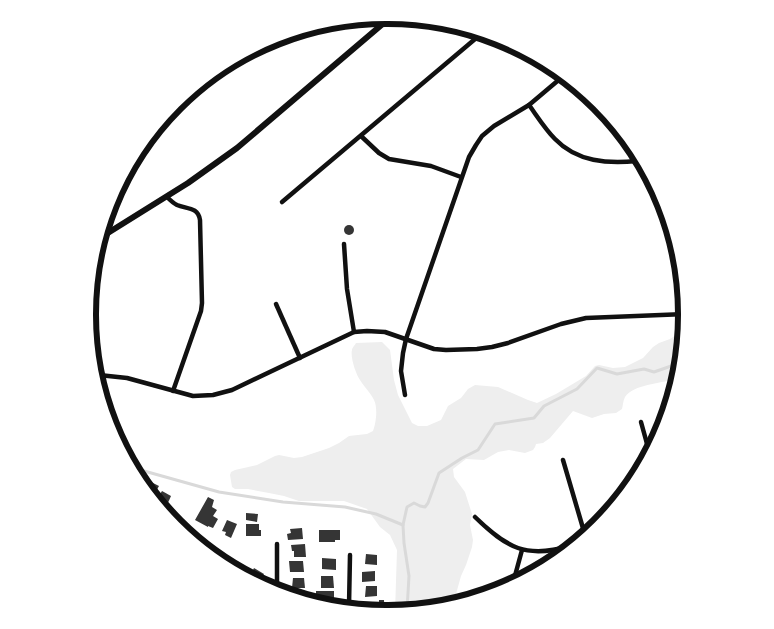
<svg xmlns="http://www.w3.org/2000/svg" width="774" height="629" viewBox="0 0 774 629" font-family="Ubuntu,sans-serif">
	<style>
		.green { fill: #eee }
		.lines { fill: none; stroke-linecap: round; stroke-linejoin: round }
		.stream { stroke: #d9d9d9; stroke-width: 3 }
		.building { fill: #353535 }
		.service { stroke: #111; stroke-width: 2 }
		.minor { stroke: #111; stroke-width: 4.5 }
		.secondary { stroke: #111; stroke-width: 6 }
		.rim { fill: none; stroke: #111; stroke-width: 6 }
	</style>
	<rect width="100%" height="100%" fill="#fff"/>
	<path class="green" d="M684 328 674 379C660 384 634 384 625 397 623 401 623 405 622 409L616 413 604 414 592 418 573 411 550 438 543 443 536 444 535 447 533 450 525 453 509 450 498 452 484 460 466 459 453 469 454 477 465 492 472 514 470 525 473 540 472 547 466 565 461 576 456 594 452 601 395 612 397 550 390 535 380 527 367 509 344 501H299L284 496 269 493 248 489H235L232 487 230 475 231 472 235 470 257 465 275 456 279 455 294 458 302 457 329 448 339 443 349 436 367 434 373 431C376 424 378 408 374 400 371 393 364 387 360 380 356 374 350 357 352 350 352 348 355 345 356 343L382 342 390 350 394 380 398 395 412 423 418 426H427L441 420 448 406 461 398 468 389 475 385 498 387 528 400 537 403 556 394 586 376 595 366 599 365 613 368 625 367 643 358 653 347 659 343 670 339 681 332Z"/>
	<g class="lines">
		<g class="stream">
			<polyline points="137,469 219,492 283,502 345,507 376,514 403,525"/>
			<polyline points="407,610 409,576 404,543 403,525 407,507 414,503 420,506 425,507 428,503 439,473 462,458 478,450 495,424 534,418 544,406 577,389 597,368 617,374 644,369 654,372 677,364"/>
		</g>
	</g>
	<g class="building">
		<circle cx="349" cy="230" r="5"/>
		<polygon points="143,478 159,486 154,495"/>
		<polygon points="162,491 171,496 167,505 157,499"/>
		<polygon points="208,497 214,500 212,507 217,510 213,516 218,519 213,528 208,526 208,527 195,520"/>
		<polygon points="246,513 258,514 257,522 246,520"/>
		<polygon points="227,520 237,524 231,538 225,535 226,532 222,531"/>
		<polygon points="246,524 259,524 259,530 261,530 261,536 246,536"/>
		<polygon points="302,528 303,539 288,540 287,534 291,533 290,529"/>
		<polygon points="319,530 340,530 340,540 335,540 335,542 319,542"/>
		<polygon points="305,544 306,557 294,557 294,551 292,551 291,545"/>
		<polygon points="215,549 224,554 222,558 213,552"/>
		<polygon points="366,554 377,555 377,565 365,564"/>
		<polygon points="228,558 238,563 236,567 226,560"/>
		<polygon points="322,558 336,559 336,570 322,569"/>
		<polygon points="289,561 303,561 304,572 290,572"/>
		<polygon points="254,568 264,574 259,582 250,576"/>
		<polygon points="375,571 375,581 362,582 362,572"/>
		<polygon points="321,576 333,576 334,588 321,588"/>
		<polygon points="293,578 304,578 305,588 292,588"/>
		<polygon points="366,586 377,586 377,596 365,597"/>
		<polygon points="293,590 305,591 305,598 287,594 287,593 292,593"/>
		<polygon points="316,591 334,591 334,602 322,601 322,599 316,599"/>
		<polygon points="379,600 384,600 384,613 361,609 368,608 368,602 379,602"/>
	</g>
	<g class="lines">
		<polyline class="service" points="540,67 560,79"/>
		<g class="minor">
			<path d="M529 105C537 116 545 129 555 139 577 162 608 164 637 161"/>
			<polyline points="361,136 379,153 389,159 431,166 461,177"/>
			<path d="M167 197C170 200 173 203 177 205 187 209 198 207 200 220L202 303 201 311 173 391"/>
			<polyline points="282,202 481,34"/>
			<polyline points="344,244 347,289 354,332"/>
			<polyline points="276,304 300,358"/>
			<polyline points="99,375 127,378 193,396 213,395 232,390 354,332 367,331 385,332 434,349 446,350 477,349 492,347 508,343 561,324 586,318 686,314"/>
			<polyline points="405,395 401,371 403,353 406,339 469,157 476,145 482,136 494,126 529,105 561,78"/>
			<polyline points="641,422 649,451"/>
			<polyline points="647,442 658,438"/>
			<polyline points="563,460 585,535"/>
			<path d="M475 517C507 548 526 559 570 546"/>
			<polyline points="513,583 522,550"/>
			<polyline points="277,592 277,544"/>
			<polyline points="349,606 350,555"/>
		</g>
		<polyline class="secondary" points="103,236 188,183 237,148 392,16"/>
	</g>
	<path d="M0 0H774V629H0ZM386 24H388A290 290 0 0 1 678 314V315A290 290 0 0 1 388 605H386A290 290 0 0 1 96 315V314A290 290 0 0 1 386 24Z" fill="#fff" fill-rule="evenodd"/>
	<path class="rim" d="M386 24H388A290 290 0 0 1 678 314V315A290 290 0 0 1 388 605H386A290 290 0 0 1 96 315V314A290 290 0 0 1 386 24Z"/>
</svg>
